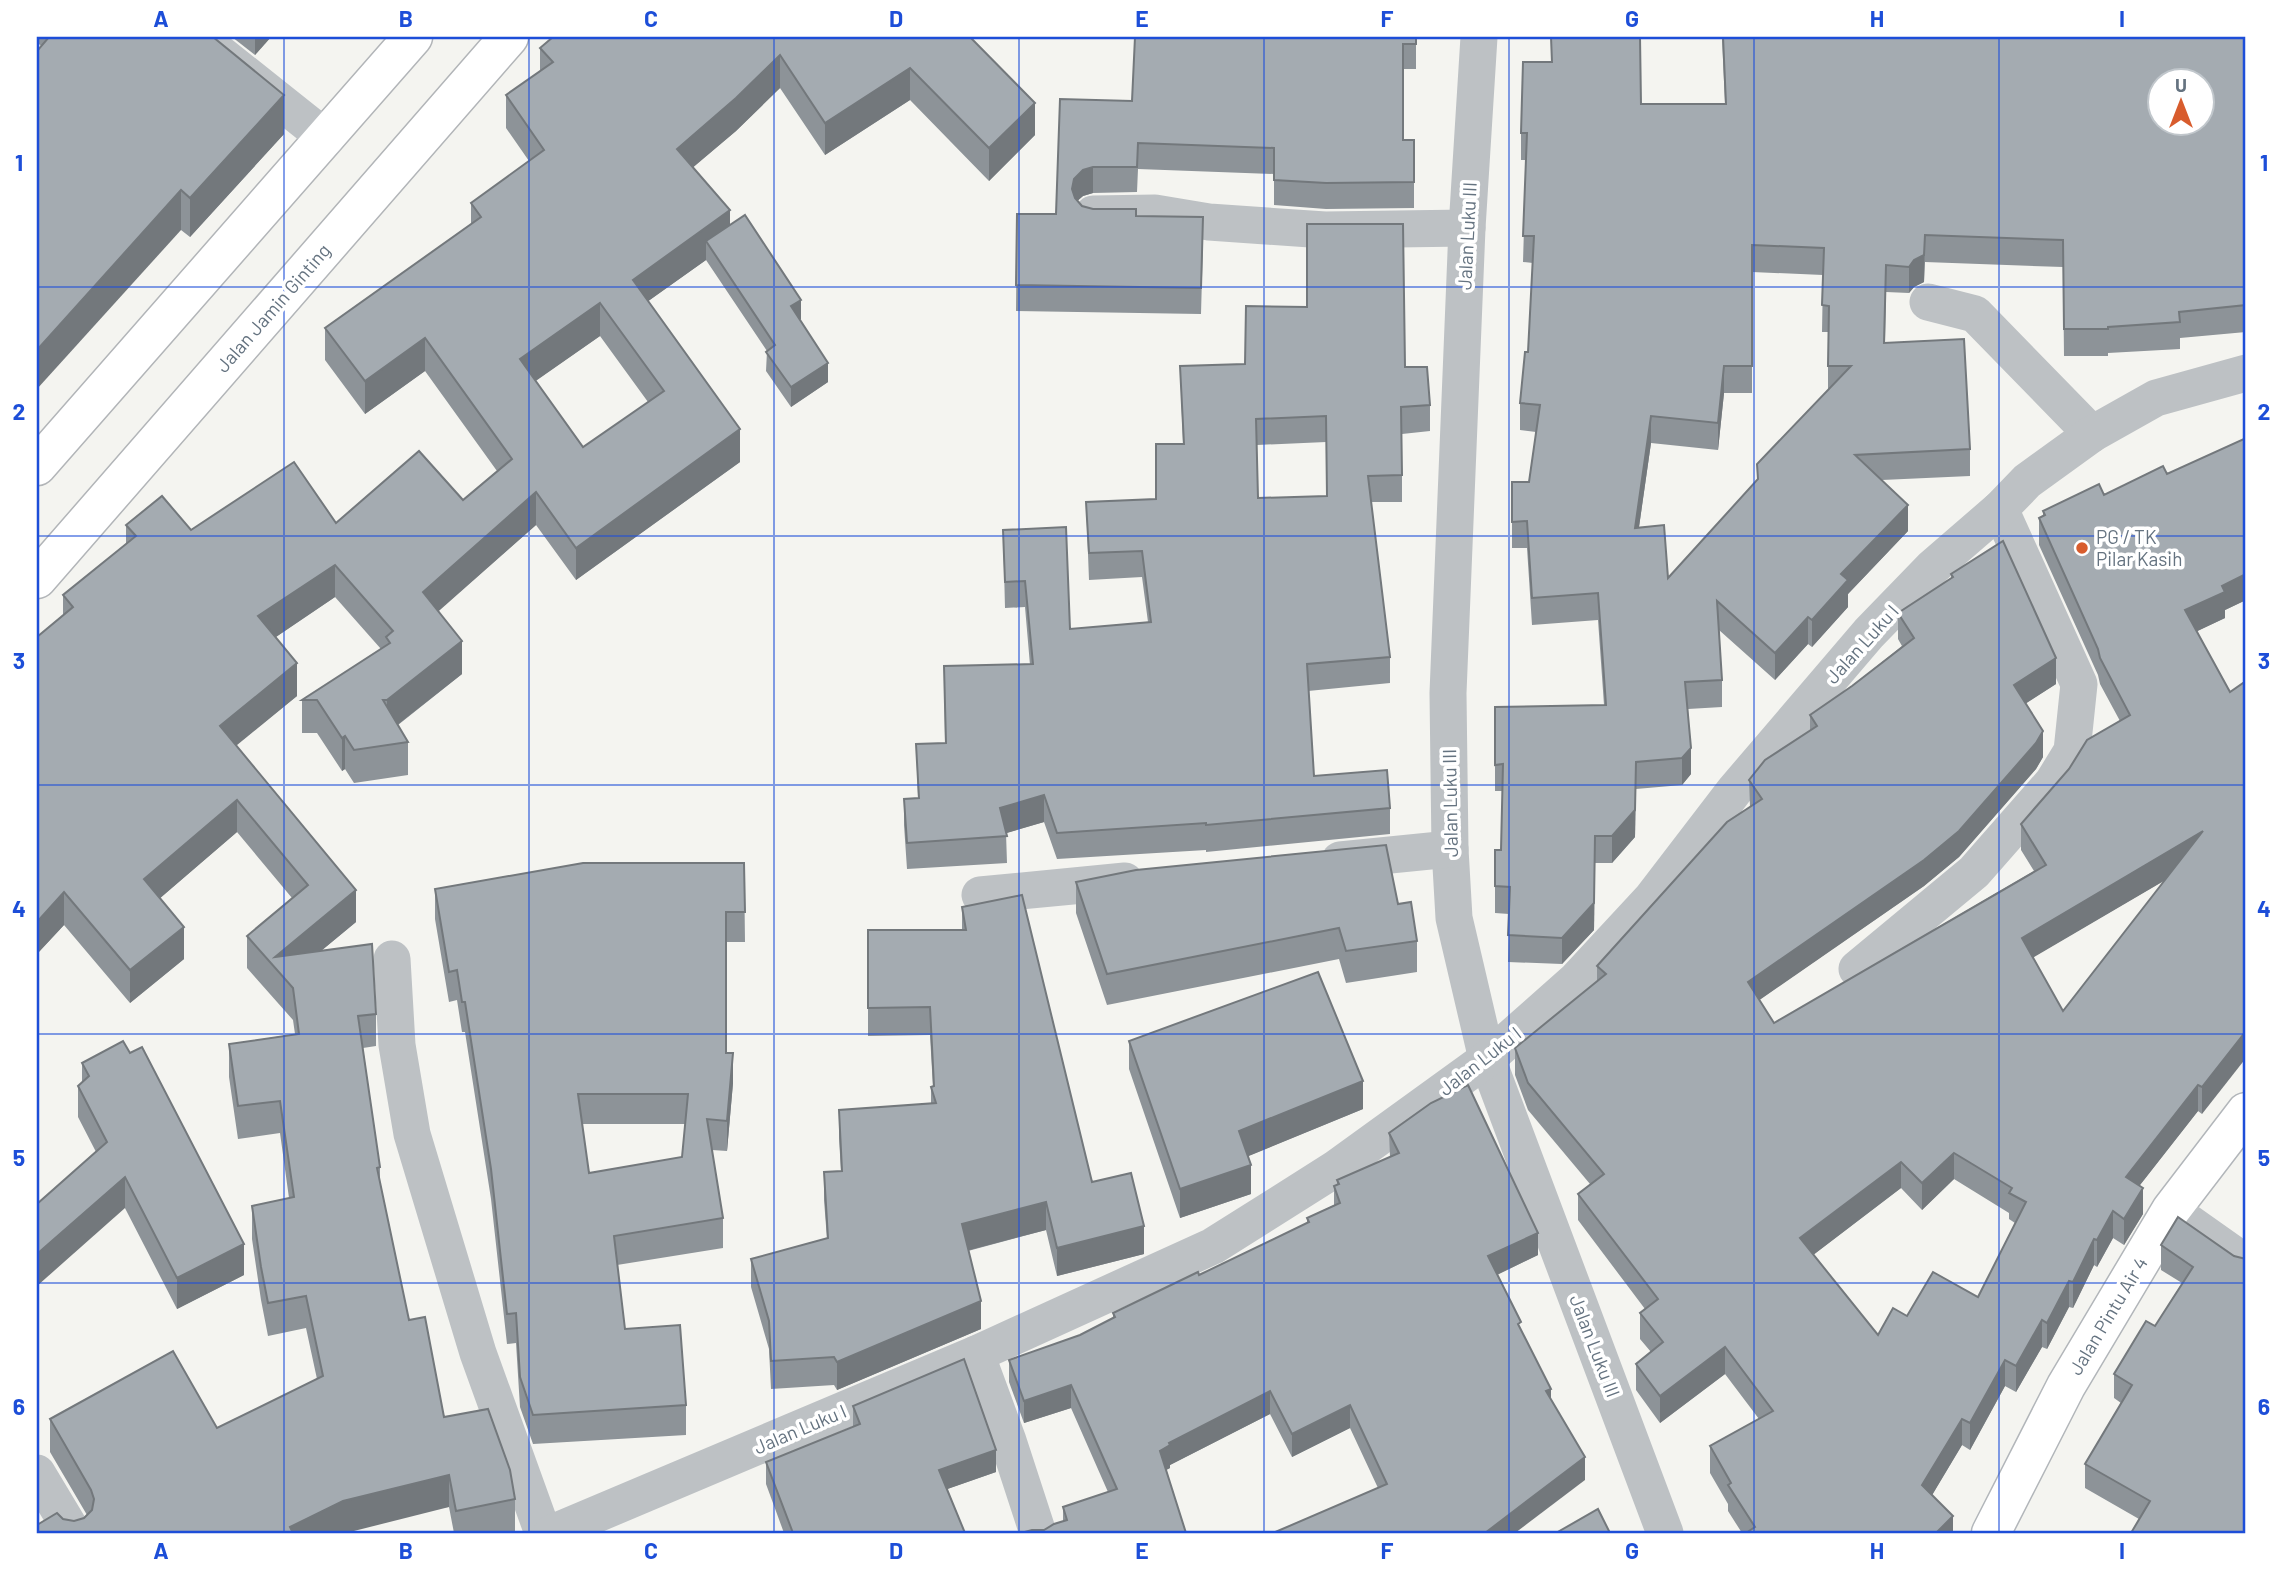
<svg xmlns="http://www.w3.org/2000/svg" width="2283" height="1570" viewBox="0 0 2283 1570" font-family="Barlow,sans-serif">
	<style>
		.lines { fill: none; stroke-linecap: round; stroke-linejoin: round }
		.secondary-casing { stroke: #b2b6ba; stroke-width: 41 }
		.trunk-casing { stroke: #b2b5b8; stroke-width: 41 }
		.minor { stroke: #bdc1c4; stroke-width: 37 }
		.secondary { stroke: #fff; stroke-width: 38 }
		.trunk { stroke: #fff; stroke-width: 38 }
		.wall { fill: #8d9398; fill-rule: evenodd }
		.shaded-wall { fill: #73787c }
		.building { fill: #a4abb1; stroke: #73787c; stroke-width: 2; fill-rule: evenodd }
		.grid { fill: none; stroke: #1d4ed8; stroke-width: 2; stroke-opacity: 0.55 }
		.poi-dot { fill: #d85c2d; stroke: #fff; stroke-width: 2.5 }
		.labels { text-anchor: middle; stroke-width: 7; stroke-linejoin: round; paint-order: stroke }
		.street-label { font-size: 19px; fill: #657380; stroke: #fff }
		.poi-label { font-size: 19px; fill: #657380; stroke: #fff; text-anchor: start }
		.neatline { fill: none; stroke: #1d4ed8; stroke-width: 2.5 }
		.grid-label { font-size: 23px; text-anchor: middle; font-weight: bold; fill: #1d4ed8 }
	</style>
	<rect width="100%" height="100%" fill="#f4f4f0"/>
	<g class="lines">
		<defs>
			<polyline id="secondary" points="1991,1533 2066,1386 2171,1210 2246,1112"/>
			<g id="trunk">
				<polyline points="37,466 413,37"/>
				<polyline points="37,579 509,37"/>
			</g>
		</defs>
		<use href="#secondary" class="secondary-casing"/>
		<use href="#trunk" class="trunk-casing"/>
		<g class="minor">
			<polyline points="199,37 326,138"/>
			<polyline points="1479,37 1467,228 1448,693 1450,849 1454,918 1487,1059 1665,1533"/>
			<polyline points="1093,214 1155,213 1209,222 1325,230 1467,228"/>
			<polyline points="1928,302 1975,314 2092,434"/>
			<polyline points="1340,860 1450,849"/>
			<polyline points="980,895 1125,881"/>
			<polyline points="392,959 397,1045 412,1134 478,1353 543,1533"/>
			<polyline points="1857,969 1974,872 2053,782 2072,751 2079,684 2000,509"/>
			<polyline points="2171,1210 2246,1263"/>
			<polyline points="976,1354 1008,1441 1038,1533"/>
			<polyline points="37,1473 73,1533"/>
			<polyline points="552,1533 976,1354 1213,1246 1335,1169 1487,1059 1576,980 1652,898 1734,791 1869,633 1933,567 2000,509 2027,481 2092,434 2156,398 2246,373"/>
		</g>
		<use href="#secondary" class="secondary"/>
		<use href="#trunk" class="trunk"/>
	</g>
	<g class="wall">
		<polygon points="37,37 213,37 284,134 190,237 181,230 41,46 37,42"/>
		<polygon points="232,37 271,37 255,55"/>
		<path d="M970 37 1035 135 989 181 910 100 825 155 780 88 736 131 693 167 730 224 801 319H800L828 382 791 407 766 371 767 351 706 260 648 301 740 462 576 580 536 525 438 611 462 674 398 725 408 742V775L354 783 345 769 342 771 317 733H302V700L381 649 335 597 276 637 297 696 236 745 356 922 322 950 376 1014V1046L363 1048 380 1167V1184L409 1320 444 1417 515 1499V1532L509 1533H454L449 1507 37 1533 63 1519 74 1521 84 1518 87 1515 50 1452V1419L217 1428 317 1379 306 1328 268 1336 261 1300 252 1239V1206L289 1198 280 1133 238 1139 229 1077V1044L295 1034 293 1020 247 968V936L292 898 237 832 160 898 184 959 130 1003 64 925 37 954V637L63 616V595L126 544V525L191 530 336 523 463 500 497 471 425 371 365 414 325 360V328L471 224V203L529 161 506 128V95L540 71V48ZM600 336 648 402 583 447 535 381Z"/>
		<polygon points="1416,37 1416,69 1403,69 1403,140 1414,140 1414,208 1326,209 1274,205 1274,174 1138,169 1137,192 1093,193 1083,196 1077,201 1082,206 1093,209 1136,216 1203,242 1201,314 1016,311 1017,214 1056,214 1132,101"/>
		<path d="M1722 37H2246V332L2180 338V349L2108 353V356H2064L2063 267 1925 262 1924 282 1914 287 1909 293 1886 292 1885 343 1970 449V476L1882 480 1908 531 1848 594V607L1812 647 1808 644 1775 680 1719 630 1722 680V707L1688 709 1691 774 1682 785 1636 789 1635 837 1612 863H1595L1594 930 1562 964 1508 962 1509 914 1495 913V850H1501L1503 791H1495V707L1604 705 1598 620 1532 625 1527 548H1512V482H1529L1536 432 1520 430V403L1528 352 1533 263 1523 262 1526 160H1521V133L1551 62 1641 104H1725ZM1752 272 1823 275 1822 332H1828V390L1757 464V480L1668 578 1639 527 1651 443 1718 450 1724 393H1752Z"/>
		<path d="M1180 366 1405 367 1430 405V431L1402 434V502H1371L1390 657V683L1308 691 1314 776 1390 808V834L1206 852V850L1057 859 1044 822 1006 833 1007 863 907 869 904 825V799L918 798 916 744 945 743 944 666 1030 665 1025 607 1005 608 1003 530 1070 629 1148 622 1142 577 1089 580 1086 502 1156 499 1183 444ZM1326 442 1327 496 1258 498 1257 445Z"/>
		<path d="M2246 438V600L2225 610V618L2197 631 2230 692 2202 1114 2198 1111 2139 1186 2143 1214 2124 1245 2113 1238 2097 1267 2094 1265 2073 1308 2069 1307 2047 1349 2042 1347 2016 1392 2005 1386 1970 1450 1962 1445 1932 1495 1953 1533H1742L1728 1511V1504L1710 1473V1446L1759 1419 1725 1374 1660 1423 1636 1390V1364L1651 1352 1640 1339V1313L1645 1309 1578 1220V1194L1590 1184 1528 1110 1515 1075V1048L1597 982V966L1750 807 1749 780 1810 731V715L1852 686 1902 646 1898 639V613L1951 579V574L2056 684 2026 703 2043 757 2036 769 1959 857 1924 886 1759 1000 1774 1023 2034 871 2021 850V824L2120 721 2100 684 2098 675 2039 545V518L2043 516V511L2104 495 2167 474ZM2165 880 2063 1011 2033 957ZM1954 1179 2009 1213V1219L2015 1223 1978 1297 1907 1316 1878 1335 1813 1255 1901 1188 1922 1210Z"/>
		<path d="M744 863 745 942H726V1053L733 1083 727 1151 712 1150 723 1218V1248L617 1265 625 1329 686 1405V1435L533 1444 520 1407 516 1343 507 1344 491 1199 465 1032H462L457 1000 449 1002 435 919V889ZM582 1124H685L682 1157 589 1173Z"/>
		<polygon points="1076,882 1398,904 1417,941 1417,972 1346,983 1339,959 1107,1005 1076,913"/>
		<polygon points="962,907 1092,1182 1144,1254 1057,1276 1046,1230 968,1251 981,1329 837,1390 834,1385 771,1389 769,1349 751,1287 751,1259 827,1239 824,1200 824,1172 841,1171 839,1138 839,1110 931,1104 931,1087 933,1087 930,1035 868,1036 868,930 962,930"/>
		<polygon points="1129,1041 1363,1109 1248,1156 1251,1194 1180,1218 1129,1069"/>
		<polygon points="82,1063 244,1275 177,1309 78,1117 78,1086 82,1082"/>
		<polygon points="1389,1133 1538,1255 1497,1275 1585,1480 1378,1488 1350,1428 1292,1457 1270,1414 1170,1465 1170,1468 1166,1470 1186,1533 1044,1530 1063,1522 1063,1507 1108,1492 1071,1408 1024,1423 1009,1382 1009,1360 1080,1335 1113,1318 1113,1313 1199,1275 1307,1223 1307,1218 1334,1205 1334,1186 1337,1185 1337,1180 1390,1157"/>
		<polygon points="2161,1245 2234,1256 2246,1533 2139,1519 2085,1488 2085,1464 2121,1403 2114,1398 2114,1374 2155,1326 2182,1283 2161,1270"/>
		<polygon points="853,1406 996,1472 947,1489 965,1533 784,1533 766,1484 766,1462 853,1427"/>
	</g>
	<g class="shaded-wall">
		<polygon points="255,37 271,37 255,55"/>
		<polygon points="780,55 780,88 736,131 677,181 677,149"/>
		<polygon points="910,68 910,100 825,155 825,123"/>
		<polygon points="284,95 284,134 190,237 190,198"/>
		<polygon points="1035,103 1035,135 989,181 989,148"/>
		<polygon points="1093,167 1093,193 1083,196 1074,204 1072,189 1074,179 1083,170"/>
		<polygon points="181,190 181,230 37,389 37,350"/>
		<polygon points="730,210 730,243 706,241 706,260 633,312 633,280"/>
		<polygon points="1925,235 1924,282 1914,287 1909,293 1909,267"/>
		<polygon points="801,300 801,319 791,325 791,306"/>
		<polygon points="600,303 600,336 520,392 520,359"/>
		<polygon points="425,338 425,371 365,414 365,381"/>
		<polygon points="828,363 828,382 791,407 791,387"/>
		<polygon points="1724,366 1724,393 1718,450 1718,423"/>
		<polygon points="1651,416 1651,443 1635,555 1635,528"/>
		<polygon points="740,429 740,462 576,580 576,548"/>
		<polygon points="536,492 536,525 423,625 423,592"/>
		<polygon points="1908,505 1908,531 1848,594 1848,607 1812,647 1812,620 1841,574"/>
		<polygon points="335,565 335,597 258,649 258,616"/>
		<polygon points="2246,574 2246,600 2225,610 2225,618 2185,637 2185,610 2222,586"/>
		<polygon points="1808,617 1808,644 1775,680 1775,653"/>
		<polygon points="462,641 462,674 387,733 387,700"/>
		<polygon points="2056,658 2056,684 2014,711 2014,685"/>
		<polygon points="297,663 297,696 220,759 220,726"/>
		<polygon points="2043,731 2043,757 2036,769 1959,857 1924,886 1748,1008 1748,982"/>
		<polygon points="345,736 345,769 342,771 342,738"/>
		<polygon points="1691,748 1691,774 1682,785 1682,758"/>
		<polygon points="1636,762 1635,837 1612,863 1612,836"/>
		<polygon points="1044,795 1044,822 1000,835 1000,808"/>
		<polygon points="237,800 237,832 144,912 144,879"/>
		<polygon points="2203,831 2203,858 2022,964 2022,938"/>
		<polygon points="1595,836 1594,930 1562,964 1562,938"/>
		<polygon points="356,890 356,922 286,980 275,957"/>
		<polygon points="64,892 64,925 37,954 37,922"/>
		<polygon points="184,927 184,959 130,1003 130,970"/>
		<polygon points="2246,1031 2246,1058 2202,1114 2202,1087"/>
		<polygon points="733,1053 733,1083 727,1151 727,1121"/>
		<polygon points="1363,1081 1363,1109 1239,1160 1239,1131"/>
		<polygon points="2198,1085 2198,1111 2126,1203 2126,1177"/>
		<polygon points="1954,1153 1954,1179 1922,1210 1922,1183"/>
		<polygon points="1901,1162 1901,1188 1800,1265 1800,1238"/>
		<polygon points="1251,1165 1251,1194 1180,1218 1180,1189"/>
		<polygon points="125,1177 125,1208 37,1286 37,1254"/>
		<polygon points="2143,1188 2143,1214 2124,1245 2124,1219"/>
		<polygon points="1046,1202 1046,1230 962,1252 962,1224"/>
		<polygon points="2113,1211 2113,1238 2097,1267 2097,1240"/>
		<polygon points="1144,1226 1144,1254 1057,1276 1057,1248"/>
		<polygon points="1538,1233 1538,1255 1488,1279 1488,1256"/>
		<polygon points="2094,1239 2094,1265 2073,1308 2073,1282"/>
		<polygon points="244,1244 244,1275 177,1309 177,1278"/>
		<polygon points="2069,1281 2069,1307 2047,1349 2047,1323"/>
		<polygon points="981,1301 981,1329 837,1390 837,1362"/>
		<polygon points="2042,1320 2042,1347 2016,1392 2016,1366"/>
		<polygon points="1725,1347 1725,1374 1660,1423 1660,1396"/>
		<polygon points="2005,1360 2005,1386 1970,1450 1970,1423"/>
		<polygon points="1071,1385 1071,1408 1024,1423 1024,1401"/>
		<polygon points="1551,1389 1551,1412 1546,1391"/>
		<polygon points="1270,1391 1270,1414 1170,1465 1170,1468 1160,1473 1160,1451 1169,1443"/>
		<polygon points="1350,1405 1350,1428 1292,1457 1292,1434"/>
		<polygon points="1962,1419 1962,1445 1922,1512 1922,1485"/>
		<polygon points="996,1450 996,1472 939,1492 939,1470"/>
		<polygon points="1585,1457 1585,1480 1515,1533 1485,1533"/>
		<polygon points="449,1475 449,1507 346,1533 289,1533 290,1527 343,1501"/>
		<polygon points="1953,1516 1953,1533 1936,1533"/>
	</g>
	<g class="building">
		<polygon points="49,37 213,37 284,95 190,198 181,190 37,350 37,51"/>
		<path d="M553 37H970L1035 103 989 148 910 68 825 123 780 55 736 98 677 149 730 210 633 280 740 429 576 548 536 492 423 592 462 641 387 700H383L408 742 354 750 345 736 342 738 317 700H302L390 643 386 637 393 631 335 565 258 616 297 663 220 726 356 890 275 957 372 944 376 1014 358 1016 380 1167 377 1168 409 1320 425 1317 444 1417 488 1409 510 1470 515 1499 456 1511 449 1475 343 1501 290 1527 292 1531 289 1533H37V1525L57 1513 63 1519 74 1521 84 1518 92 1510 94 1499 91 1490 50 1419 173 1351 217 1428 323 1376 306 1296 268 1303 261 1267 252 1206 294 1197 280 1101 238 1106 229 1044 299 1034 293 988 247 936 308 885 237 800 144 879 184 927 130 970 64 892 37 922V637L73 607 63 595 136 536 126 525 162 496 191 530 294 462 336 523 419 451 463 500 512 459 425 338 365 381 325 328 481 217 471 203 544 150 506 95 553 62 540 48ZM600 303 664 391 583 447 520 359Z"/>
		<polygon points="1135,37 1416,37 1416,44 1403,44 1403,140 1414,140 1414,182 1326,183 1274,180 1274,148 1138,143 1137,167 1093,167 1083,170 1074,179 1072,189 1075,198 1082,206 1093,209 1136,209 1136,216 1203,217 1201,288 1016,285 1017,214 1056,214 1060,99 1132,101"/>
		<path d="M1551 37H1640L1641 104H1726L1723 37H2246V305L2179 312 2180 322 2108 327V329H2064L2063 240 1925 235 1924 255 1914 260 1909 267 1886 265 1884 343 1964 339 1970 449 1855 455 1908 505 1841 574 1848 580 1812 620 1808 617 1775 653 1717 601 1722 680 1685 682 1691 748 1682 758 1636 762 1635 810 1612 836H1595L1594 903 1562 938 1508 935 1510 887 1495 886V850H1501L1503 764 1495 765V707L1606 705 1598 593 1532 598 1527 521 1512 522V482H1529L1540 405 1520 403 1525 352H1528L1534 236H1523L1527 133H1521L1523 62H1552ZM2160 80H2202V122H2160ZM1752 245 1824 248 1822 305 1829 306 1828 366H1851L1757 464 1758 479 1668 578 1664 525 1635 528 1651 416 1718 423 1724 366H1752Z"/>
		<polygon points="745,215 801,300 791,306 828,363 791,387 766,352 775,345 706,241"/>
		<path d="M1307 224H1403L1405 367H1427L1430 405 1401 407 1402 475 1368 476 1390 657 1307 664 1314 776 1387 770 1390 808 1206 825V823L1057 833 1044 795 1000 808 1007 836 907 843 904 799 919 798 916 744 946 743 944 666 1033 664 1025 581 1005 582 1003 530 1066 527 1070 629 1151 622 1142 551 1089 553 1086 502 1156 499V444H1184L1180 366 1245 364 1246 306 1307 307ZM1326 416 1327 496 1258 498 1256 419Z"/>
		<path d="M2246 438V574L2222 586 2225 592 2185 610 2230 692 2246 681V1031L2202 1087 2198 1085 2126 1177 2143 1188 2124 1219 2113 1211 2097 1240 2094 1239 2073 1282 2069 1281 2047 1323 2042 1320 2016 1366 2005 1360 1970 1423 1962 1419 1922 1485 1953 1516 1936 1533H1746L1755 1527 1728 1485 1731 1483 1710 1446 1773 1411 1725 1347 1660 1396 1636 1364 1663 1342 1640 1313 1658 1299 1578 1194 1604 1174 1528 1083 1515 1048 1606 974 1597 966 1727 822 1762 799 1749 780 1765 760 1817 726 1810 715 1852 686 1914 638 1898 613 1953 577 1951 574 2003 541 2056 658 2014 685 2043 731 2036 743 1959 831 1924 860 1748 982 1774 1023 2046 865 2021 824 2069 769 2087 740 2130 715 2100 658 2098 649 2039 518 2045 515 2043 511 2099 484 2104 495 2163 466 2167 474ZM2203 831 2063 1011 2022 938ZM1954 1153 2012 1188 2009 1193 2026 1202 1978 1297 1933 1272 1907 1316 1893 1308 1878 1335 1800 1238 1901 1162 1922 1183Z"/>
		<polygon points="1386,845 1398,904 1411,902 1417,941 1346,951 1339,928 1107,974 1076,882 1136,870"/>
		<path d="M583 863H744L745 912H726V1053H733L727 1121 707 1119 723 1218 614 1236 625 1329 680 1325 686 1405 533 1415 520 1377 516 1313 507 1314 491 1169 465 1002H462L457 970 449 972 435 889ZM578 1094H688L682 1157 589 1173Z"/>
		<polygon points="1022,895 1092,1182 1131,1173 1144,1226 1057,1248 1046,1202 962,1224 981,1301 837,1362 834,1357 771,1361 769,1321 751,1259 828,1238 824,1172 842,1171 839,1110 936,1103 931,1087 934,1086 930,1007 868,1008 868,930 966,930 962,907"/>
		<polygon points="1318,972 1363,1081 1239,1131 1251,1165 1180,1189 1129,1041"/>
		<polygon points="123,1041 130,1053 142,1047 244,1244 177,1278 125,1177 37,1254 37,1204 107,1142 78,1086 89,1076 82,1063"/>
		<polygon points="1468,1085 1538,1233 1488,1256 1521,1322 1518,1324 1551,1389 1546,1391 1585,1457 1485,1533 1273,1533 1387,1484 1350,1405 1292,1434 1270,1391 1169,1443 1170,1445 1160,1451 1186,1533 1021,1533 1032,1530 1044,1530 1054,1524 1067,1520 1063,1507 1117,1489 1071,1385 1024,1401 1009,1360 1080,1335 1115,1317 1113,1313 1198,1272 1199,1275 1309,1222 1307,1218 1340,1203 1334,1186 1339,1184 1337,1180 1399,1153 1389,1133 1431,1103"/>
		<polygon points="2178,1217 2234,1256 2246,1259 2246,1533 2131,1533 2150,1501 2085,1464 2132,1385 2114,1374 2146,1321 2155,1326 2193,1267 2161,1245"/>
		<polygon points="964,1359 996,1450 939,1470 965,1533 793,1533 766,1462 860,1424 853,1406"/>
		<polygon points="1598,1509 1610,1533 1556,1533"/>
	</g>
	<path class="grid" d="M284 37V1533M529 37V1533M774 37V1533M1019 37V1533M1264 37V1533M1509 37V1533M1754 37V1533M1999 37V1533M37 287H2246M37 536H2246M37 785H2246M37 1034H2246M37 1283H2246"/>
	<circle class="poi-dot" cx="2082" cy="548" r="7"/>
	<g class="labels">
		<g class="street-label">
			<text transform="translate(1467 236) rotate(-87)" y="7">Jalan Luku III</text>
			<text transform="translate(273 308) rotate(-49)" y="7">Jalan Jamin Ginting</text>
			<text transform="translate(1862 644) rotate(-48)" y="7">Jalan Luku I</text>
			<text transform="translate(1450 803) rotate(-91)" y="7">Jalan Luku III</text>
			<text transform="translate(1480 1061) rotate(-38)" y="7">Jalan Luku I</text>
			<text transform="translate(2108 1316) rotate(-59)" y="7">Jalan Pintu Air 4</text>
			<text transform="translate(1595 1346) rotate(69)" y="7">Jalan Luku III</text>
			<text transform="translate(800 1429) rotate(-23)" y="7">Jalan Luku I</text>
		</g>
		<g class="poi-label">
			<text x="2096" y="544">PG / TK<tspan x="2096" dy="22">Pilar Kasih</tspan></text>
		</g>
	</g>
	<rect width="2283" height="1570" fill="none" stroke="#ffffff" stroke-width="77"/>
	<g transform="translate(2181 102)"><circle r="33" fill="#ffffff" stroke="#c1c7cc" stroke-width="2"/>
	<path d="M0-5L12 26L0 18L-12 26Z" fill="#d85c2d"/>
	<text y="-10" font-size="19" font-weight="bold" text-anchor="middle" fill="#657380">U</text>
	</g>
	<rect x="38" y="38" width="2206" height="1494" class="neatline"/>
	<g class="grid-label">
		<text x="161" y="27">A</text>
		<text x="406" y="27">B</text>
		<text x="651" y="27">C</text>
		<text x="896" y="27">D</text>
		<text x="1142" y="27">E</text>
		<text x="1387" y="27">F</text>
		<text x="1632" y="27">G</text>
		<text x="1877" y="27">H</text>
		<text x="2122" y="27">I</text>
		<text x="19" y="171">1</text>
		<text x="2264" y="171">1</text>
		<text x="19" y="420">2</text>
		<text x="2264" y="420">2</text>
		<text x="19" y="669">3</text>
		<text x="2264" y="669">3</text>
		<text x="19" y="917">4</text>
		<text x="2264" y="917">4</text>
		<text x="19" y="1166">5</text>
		<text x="2264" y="1166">5</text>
		<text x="19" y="1415">6</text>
		<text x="2264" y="1415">6</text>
		<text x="161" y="1559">A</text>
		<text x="406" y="1559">B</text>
		<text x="651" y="1559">C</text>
		<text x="896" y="1559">D</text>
		<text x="1142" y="1559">E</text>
		<text x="1387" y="1559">F</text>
		<text x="1632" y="1559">G</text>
		<text x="1877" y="1559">H</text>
		<text x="2122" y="1559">I</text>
	</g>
</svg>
